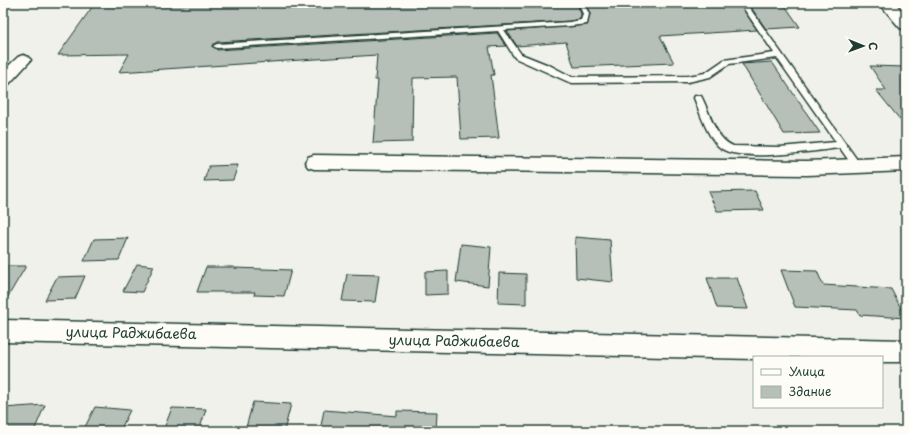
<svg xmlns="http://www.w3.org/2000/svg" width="909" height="434" viewBox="0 0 909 434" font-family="'Playpen Sans',sans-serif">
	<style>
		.building { fill: #b6bfb8; stroke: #1f3d34 }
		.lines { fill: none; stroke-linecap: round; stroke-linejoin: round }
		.lane-casing { stroke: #1f3d34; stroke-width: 3 }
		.street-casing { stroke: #1f3d34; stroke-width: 3 }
		.secondary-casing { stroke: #1f3d34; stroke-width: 3 }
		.lane { fill: #fdfcf7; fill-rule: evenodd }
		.street { fill: #fdfcf7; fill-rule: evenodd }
		.secondary { fill: #fdfcf7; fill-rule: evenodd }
		.labels { text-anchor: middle; stroke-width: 4; stroke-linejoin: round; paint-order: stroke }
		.street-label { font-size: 14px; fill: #1f3d34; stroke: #fdfcf7 }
	</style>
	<rect width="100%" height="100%" fill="#f0f1eb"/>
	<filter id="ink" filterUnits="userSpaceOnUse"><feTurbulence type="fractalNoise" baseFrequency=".025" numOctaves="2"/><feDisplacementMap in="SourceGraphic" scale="8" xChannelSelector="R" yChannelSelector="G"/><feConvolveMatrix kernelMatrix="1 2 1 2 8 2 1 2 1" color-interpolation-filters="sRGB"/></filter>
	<g filter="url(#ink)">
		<g class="building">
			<polygon points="95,3 577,3 581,14 580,19 570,21 217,42 212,45 217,50 497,33 506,46 489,47 494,75 491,75 499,138 461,139 457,77 413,78 412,142 373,143 378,80 375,80 377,55 119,72 129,54 58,55"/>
			<polygon points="586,3 739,3 757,30 660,36 674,63 574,67 566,42 517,46 507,31 587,25 590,14"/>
			<polygon points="748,3 783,3 800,27 766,29"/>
			<polygon points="772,62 820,133 784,134 742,64"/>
			<polygon points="870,66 906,67 906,127 876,90 886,90"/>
			<polygon points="238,165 233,180 204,181 209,166"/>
			<polygon points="755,191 764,210 717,211 708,192"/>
			<polygon points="575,237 610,240 613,282 576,278"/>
			<polygon points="128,238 119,260 84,261 94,239"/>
			<polygon points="461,244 491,247 488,286 456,282"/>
			<polygon points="137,264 154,266 142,292 123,291"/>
			<polygon points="3,266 26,266 3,305"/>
			<polygon points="206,267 234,267 234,268 291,270 284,296 254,295 255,292 197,292"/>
			<polygon points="781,270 817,271 823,285 891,289 906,318 860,315 857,310 795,307"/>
			<polygon points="448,271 448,294 425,295 425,272"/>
			<polygon points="499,273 526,274 526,304 498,303"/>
			<polygon points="347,274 379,275 375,302 342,301"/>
			<polygon points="85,276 75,299 45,300 57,277"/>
			<polygon points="707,278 737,278 748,309 717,308"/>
			<polygon points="253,402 291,404 284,431 245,431"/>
			<polygon points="45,405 34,431 3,431 3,408"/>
			<polygon points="95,407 130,410 120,431 83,431"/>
			<polygon points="172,408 206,409 199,431 163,431"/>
			<polygon points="324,410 397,416 397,411 437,412 436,431 320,431"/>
		</g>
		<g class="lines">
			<defs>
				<path id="lane" d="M578 3H584L589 14 587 24 570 26 504 30 521 54 551 66 572 77 688 76 705 73 724 60 774 53 740 3H746L860 164 862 166 860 168H854L840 148C814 151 742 162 722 149 708 140 700 112 694 98L695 96H701C710 112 714 138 733 146L780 147 836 142 777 58 729 64 710 77 688 82 571 83 515 58 498 31 217 48 213 46 217 44 570 22 581 20 583 14Z"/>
				<g id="street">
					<polygon points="23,55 28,57 31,60 9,84 3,85 3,71 18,57"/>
					<polygon points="314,155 807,161 906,157 906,171 807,175 314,169 308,167 305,162 308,157"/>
					<polygon points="3,320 906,340 906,362 882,362 882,357 754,357 754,359 3,342"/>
				</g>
				<polygon id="secondary" points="879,3 895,3 906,15 906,30 900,28"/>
			</defs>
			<use href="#lane" class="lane-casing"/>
			<use href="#street" class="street-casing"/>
			<use href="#secondary" class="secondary-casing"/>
			<use href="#lane" class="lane"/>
			<use href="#street" class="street"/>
			<use href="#secondary" class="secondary"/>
		</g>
	</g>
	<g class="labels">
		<g class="street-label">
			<text transform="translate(131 333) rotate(1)" y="5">улица Раджибаева</text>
			<text transform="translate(454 341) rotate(1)" y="5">улица Раджибаева</text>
		</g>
	</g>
	<rect width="909" height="434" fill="none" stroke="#fdfcf7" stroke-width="16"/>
	<rect x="8" y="8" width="893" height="418" fill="none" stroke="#1f3d34" stroke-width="1.5" filter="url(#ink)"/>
	<rect x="753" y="356" width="130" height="52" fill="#fdfcf7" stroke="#a4b0a9"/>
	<rect x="761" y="369" width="20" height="6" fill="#fdfcf7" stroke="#a4b0a9"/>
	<text x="789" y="376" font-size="12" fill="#1f3d34">Улица</text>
	<rect x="761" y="386" width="20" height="12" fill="#b6bfb8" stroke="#a4b0a9"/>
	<text x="789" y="396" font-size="12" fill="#1f3d34">Здание</text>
	<g transform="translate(863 46) rotate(91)" stroke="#fdfcf7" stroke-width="3" paint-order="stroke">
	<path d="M0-3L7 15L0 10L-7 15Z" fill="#1f3d34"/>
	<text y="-6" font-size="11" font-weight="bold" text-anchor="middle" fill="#1f3d34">С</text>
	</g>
</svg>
